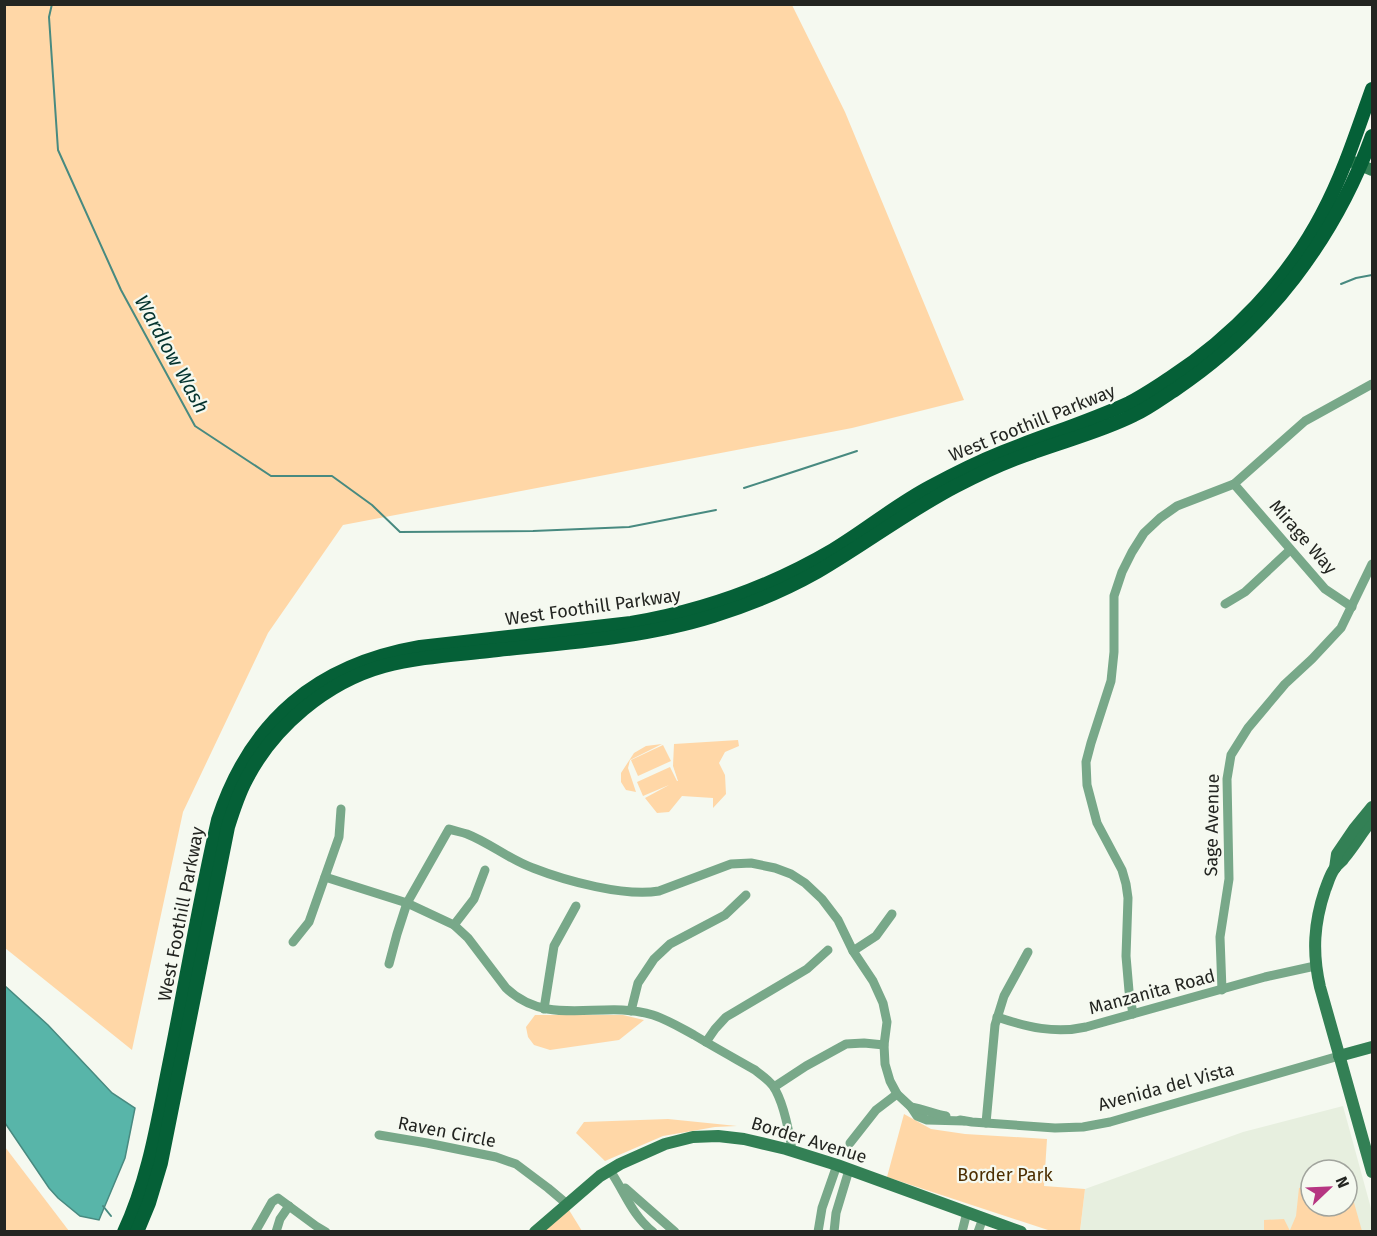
<svg xmlns="http://www.w3.org/2000/svg" width="1377" height="1236" viewBox="0 0 1377 1236" font-family="'Fira Sans',sans-serif">
	<style>
		.built { fill: #e7efdf; fill-rule: evenodd }
		.green { fill: #ffd7a7 }
		.water { fill: #58b5a9; stroke: #488a80; stroke-width: 1.5 }
		.lines { fill: none; stroke-linecap: round; stroke-linejoin: round }
		.stream { stroke: #488a80; stroke-width: 2 }
		.street { stroke: #78a889; stroke-width: 9 }
		.secondary { stroke: #338055; stroke-width: 12 }
		.primary { stroke: #056037; stroke-width: 14 }
		.labels { text-anchor: middle; stroke-width: 4.5; stroke-linejoin: round; paint-order: stroke }
		.street-label { font-size: 18px; fill: #232521; stroke: #f5f9f0 }
		.park-label { font-size: 18px; fill: #4c2e00; stroke: #f5f9f0 }
		.water-label { font-size: 20px; font-style: italic; fill: #04332e; stroke: #f5f9f0 }
	</style>
	<rect width="100%" height="100%" fill="#f5f9f0"/>
	<path class="built" d="M1343 1106 1372 1212V1231L1080 1232 1085 1189 1243 1132ZM1311 1170H1347V1206H1311Z"/>
	<g class="green">
		<polygon points="4,5 792,5 845,112 964,400 852,428 343,525 268,633 183,812 132,1050 5,948"/>
		<polygon points="738,740 739,746 725,752 719,763 725,775 726,794 713,808 713,798 682,796 669,812 657,813 645,798 669,785 643,796 637,782 670,767 677,781 678,781 673,766 674,744"/>
		<polygon points="662,744 630,760 628,768 636,792 626,790 621,782 621,773 634,753 646,746"/>
		<polygon points="663,745 671,761 638,776 631,760"/>
		<polygon points="535,1015 623,1015 644,1020 619,1040 550,1050 534,1045 528,1037 526,1027"/>
		<polygon points="904,1114 931,1129 965,1134 1047,1139 1044,1186 1085,1189 1080,1231 1051,1231 887,1177"/>
		<polygon points="668,1119 737,1126 715,1127 663,1136 605,1161 576,1133 584,1122"/>
		<polygon points="5,1147 69,1231 5,1231"/>
		<polygon points="1347,1178 1362,1231 1291,1231 1290,1230 1296,1216 1299,1188 1311,1185 1311,1206 1347,1206"/>
		<polygon points="569,1210 582,1231 543,1232"/>
		<polygon points="1284,1219 1290,1231 1264,1231 1264,1220"/>
	</g>
	<polygon class="water" points="4,985 48,1025 112,1093 135,1108 125,1158 99,1220 80,1216 58,1198 49,1188 5,1123"/>
	<g class="lines">
		<g class="stream">
			<polyline points="52,4 49,17 58,150 121,290 195,426 271,476 332,476 372,505 400,532 533,531 629,527 716,510"/>
			<polyline points="1341,284 1356,278 1372,275"/>
			<polyline points="744,488 857,451"/>
			<polyline points="103,1206 111,1216"/>
		</g>
		<g class="street">
			<polyline points="1234,484 1325,589 1352,607"/>
			<polyline points="1225,604 1245,592 1290,550"/>
			<path d="M325 877 407 903 454 925 468 938 506 988C549 1029 602 999 653 1015 668 1020 681 1028 694 1035 714 1047 734 1058 755 1070 761 1075 768 1079 773 1086 784 1102 789 1131 792 1150"/>
			<polyline points="454,925 474,899 485,870"/>
			<polyline points="293,942 309,922 339,837 341,809"/>
			<polyline points="853,951 876,936 892,914"/>
			<path d="M389 964 397 934 407 903 449 829C455 831 461 832 467 834 490 843 510 860 533 868 566 881 625 897 659 891L731 864 751 863 775 868 791 874 805 883 822 899 838 920 853 951 873 981 883 1003 887 1022 884 1045 885 1064 890 1081 897 1094 911 1107 917 1116 927 1120 964 1121"/>
			<polyline points="1222,990 1220,937 1229,879 1227,779 1231,755 1248,728 1285,684 1312,659 1341,628 1372,564"/>
			<polyline points="544,1009 554,946 576,906"/>
			<polyline points="631,1011 638,983 654,959 670,944 725,915 746,895"/>
			<polyline points="1133,1014 1129,991 1126,956 1128,898 1126,884 1122,870 1097,823 1087,785 1086,762 1091,743 1111,681 1114,652 1114,596 1122,572 1132,552 1144,533 1160,518 1177,506 1234,484 1305,421 1372,384"/>
			<path d="M997 1017C1027 1027 1055 1034 1086 1027L1265 977 1315 966"/>
			<polyline points="706,1042 715,1029 726,1017 807,969 828,950"/>
			<polyline points="774,1087 806,1066 846,1044 864,1043 884,1045"/>
			<path d="M911 1107C923 1109 935 1114 946 1116"/>
			<polyline points="960,1120 972,1122 1055,1128 1083,1127 1110,1122 1339,1056"/>
			<polyline points="986,1123 995,1025 1004,996 1028,952"/>
			<polyline points="379,1135 427,1143 496,1157 516,1164 548,1188 567,1204"/>
			<polyline points="850,1143 876,1110 897,1094"/>
			<path d="M609 1169C625 1192 631 1214 653 1232"/>
			<polyline points="625,1188 675,1232"/>
			<polyline points="255,1232 272,1202 278,1198 316,1226 326,1232"/>
			<polyline points="276,1232 280,1219 289,1206"/>
			<polyline points="818,1232 822,1208 837,1165"/>
			<polyline points="834,1232 836,1213 849,1170"/>
			<polyline points="962,1232 967,1212"/>
			<polyline points="978,1232 983,1218"/>
		</g>
		<g class="secondary">
			<polyline points="1346,159 1372,170"/>
			<path d="M1372 820C1362 832 1354 846 1344 858 1342 862 1337 864 1335 868 1330 874 1328 883 1325 890 1314 923 1312 952 1320 987L1372 1172"/>
			<polyline points="1335,868 1337,854 1354,829 1372,807"/>
			<polyline points="1339,1056 1372,1047"/>
			<polyline points="535,1232 600,1176 620,1164 665,1144 693,1137 718,1136 744,1139 786,1149 837,1165 1021,1232"/>
		</g>
		<g class="primary">
			<path d="M124 1232C148 1181 157 1125 168 1070 185 987 199 902 218 820 251 720 317 665 420 647L631 623C703 611 770 587 833 550 866 530 896 505 930 487 954 474 978 462 1003 452 1045 435 1088 422 1129 403 1143 396 1156 387 1170 378 1232 337 1287 281 1322 214 1343 175 1357 131 1372 89"/>
			<path d="M137 1232 149 1203 161 1163 228 827C233 811 238 795 246 780 273 727 326 682 384 666 418 657 454 655 489 651 563 643 643 638 713 616 749 605 785 590 817 572 865 544 908 511 956 486 981 473 1007 461 1034 452 1067 440 1102 431 1134 415 1149 408 1162 398 1176 389 1267 328 1335 238 1372 136"/>
		</g>
	</g>
	<g class="labels">
		<g class="street-label">
			<text transform="translate(1032 423) rotate(-22)" y="6">West Foothill Parkway</text>
			<text transform="translate(1303 537) rotate(49)" y="6">Mirage Way</text>
			<text transform="translate(593 607) rotate(-8)" y="6">West Foothill Parkway</text>
			<text transform="translate(1212 825) rotate(-89)" y="6">Sage Avenue</text>
			<text transform="translate(181 914) rotate(-79)" y="6">West Foothill Parkway</text>
			<text transform="translate(1152 992) rotate(-15)" y="6">Manzanita Road</text>
			<text transform="translate(1166 1087) rotate(-15)" y="6">Avenida del Vista</text>
			<text transform="translate(447 1132) rotate(11)" y="6">Raven Circle</text>
			<text transform="translate(809 1140) rotate(17)" y="6">Border Avenue</text>
		</g>
		<g class="park-label">
			<text x="1005" y="1181">Border Park</text>
		</g>
		<g class="water-label">
			<text transform="translate(172 354) rotate(61)" y="7">Wardlow Wash</text>
		</g>
	</g>
	<rect width="1377" height="1236" fill="none" stroke="#232521" stroke-width="12"/>
	<g transform="translate(1329 1188) rotate(67)"><circle r="28" fill="#f5f9f0" stroke="#a1a49d" stroke-width="1.5"/>
	<path d="M0-4.5L10 22L0 15L-10 22Z" fill="#b63682"/>
	<text y="-9" font-size="16" font-weight="bold" text-anchor="middle" fill="#232521">N</text>
	</g>
</svg>
